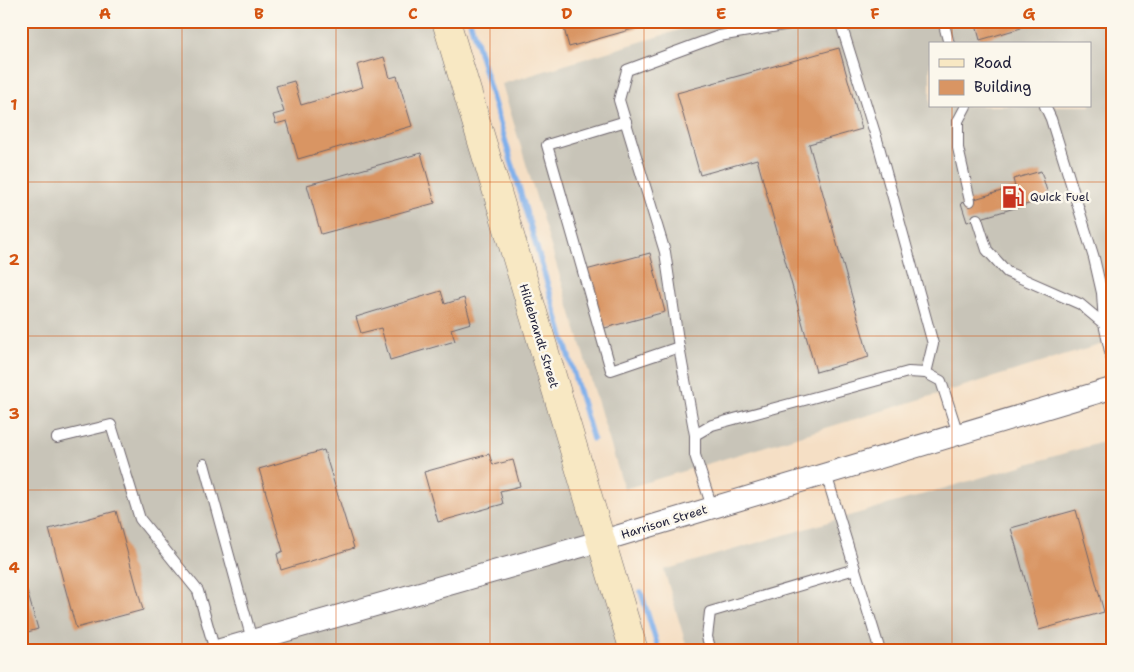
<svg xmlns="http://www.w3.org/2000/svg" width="1134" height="672" viewBox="0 0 1134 672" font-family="'Shantell Sans',sans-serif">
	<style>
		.industrial { fill: #c8c4b8; fill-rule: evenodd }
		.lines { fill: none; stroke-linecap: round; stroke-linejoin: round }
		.stream { stroke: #80b0eb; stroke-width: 5.5 }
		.building { fill: #d99563 }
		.lane-casing { stroke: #6c646b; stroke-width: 12 }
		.street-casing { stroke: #6c646b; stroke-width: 23 }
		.secondary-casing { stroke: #6c646b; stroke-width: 29 }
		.lane { stroke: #fff; stroke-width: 10 }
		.street { stroke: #fff; stroke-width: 21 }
		.secondary { stroke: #f8e8c3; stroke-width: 28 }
		.grid { fill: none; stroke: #d45411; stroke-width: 1; stroke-opacity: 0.55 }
		.labels { text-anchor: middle; stroke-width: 5; stroke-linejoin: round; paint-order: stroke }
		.poi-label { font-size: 12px; fill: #22223b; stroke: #fbf7ec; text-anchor: start }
		.street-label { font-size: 12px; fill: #22223b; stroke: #fbf7ec }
		.neatline { fill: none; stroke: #d45411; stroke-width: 2 }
		.grid-label { font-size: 16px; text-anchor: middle; font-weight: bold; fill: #d45411 }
	</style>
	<rect width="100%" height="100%" fill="#fbf7ec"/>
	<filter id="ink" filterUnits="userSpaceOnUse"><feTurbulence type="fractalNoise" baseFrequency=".02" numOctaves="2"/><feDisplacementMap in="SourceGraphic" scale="10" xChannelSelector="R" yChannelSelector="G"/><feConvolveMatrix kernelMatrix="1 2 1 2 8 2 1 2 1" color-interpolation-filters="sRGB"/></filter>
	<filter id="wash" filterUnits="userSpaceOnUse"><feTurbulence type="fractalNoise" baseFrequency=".0096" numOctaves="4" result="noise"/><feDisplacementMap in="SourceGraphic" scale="20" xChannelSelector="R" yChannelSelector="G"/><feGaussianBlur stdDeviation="1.12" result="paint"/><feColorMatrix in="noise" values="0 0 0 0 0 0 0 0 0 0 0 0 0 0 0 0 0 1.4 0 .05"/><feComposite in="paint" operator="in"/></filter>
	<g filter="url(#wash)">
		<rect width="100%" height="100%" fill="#f5dfc5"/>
		<g class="industrial">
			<polygon points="21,21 435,21 624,651 21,651"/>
			<path d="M709 21H1113V341L624 489 502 84ZM930 44H1090V106H930Z"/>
			<polygon points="1113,439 1113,651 688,651 664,570"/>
		</g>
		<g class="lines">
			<g class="stream">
				<polyline points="470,21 593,439"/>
				<polyline points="641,592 659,651"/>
			</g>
		</g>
		<g id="blocks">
			<g class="building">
				<polygon points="269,21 287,21 287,22 271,26"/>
				<polygon points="562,21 658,21 658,22 569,47"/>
				<polygon points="975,21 1020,21 1021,28 980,40"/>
				<polygon points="839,48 862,129 809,144 869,357 816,372 757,159 700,175 677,93"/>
				<polygon points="384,57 390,78 397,76 412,126 298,159 287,121 276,124 273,115 284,112 276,86 294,81 301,105 363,87 357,65"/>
				<polygon points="421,153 435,203 321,234 307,185"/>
				<polygon points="1041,171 1049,198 967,222 961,203 1015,187 1013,179"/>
				<polygon points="650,253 665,312 601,329 586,270"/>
				<polygon points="441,291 445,304 464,298 471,323 451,329 455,341 390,360 381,328 361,333 356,317"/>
				<polygon points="324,450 354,548 281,570 277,554 283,551 259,469"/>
				<polygon points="489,454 493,465 513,460 520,486 500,491 503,504 438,522 424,472"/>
				<polygon points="1076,510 1104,612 1039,630 1011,528"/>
				<polygon points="116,511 143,610 76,628 49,529"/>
				<polygon points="21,570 38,629 21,634"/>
			</g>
		</g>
	</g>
	<g filter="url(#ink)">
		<use href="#blocks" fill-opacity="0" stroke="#6c646b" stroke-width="1"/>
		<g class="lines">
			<defs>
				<g id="lane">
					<polyline points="840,21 878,143 933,344 926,373"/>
					<polyline points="943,21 949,44"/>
					<polyline points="966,106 958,121 958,148 970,201"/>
					<polyline points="1045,106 1051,119 1094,258 1102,293 1104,324 1113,365"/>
					<polyline points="626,121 547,145 611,370 679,347 695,435"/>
					<polyline points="977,219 987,250 1007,272 1080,304 1104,324"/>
					<polyline points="679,347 665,252 619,100 627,70 719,36 808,21"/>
					<polyline points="57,438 111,425 140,519 198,591 215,651"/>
					<polyline points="204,464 252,640"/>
					<polyline points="826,474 880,651"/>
					<polyline points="712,507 695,455 695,435 712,425 908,372 926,373 941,381 958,434"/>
					<polyline points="711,651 707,637 710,612 855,569"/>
				</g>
				<polyline id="street" points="215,651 601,541 1113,388"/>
				<polyline id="secondary" points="446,21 634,651"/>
			</defs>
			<use href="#lane" class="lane-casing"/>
			<use href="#street" class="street-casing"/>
			<use href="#secondary" class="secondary-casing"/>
			<use href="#lane" class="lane"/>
			<use href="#street" class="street"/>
			<use href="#secondary" class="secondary"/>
		</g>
	</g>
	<path class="grid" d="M182 21V651M336 21V651M490 21V651M644 21V651M798 21V651M952 21V44M952 106V651M21 182H1113M21 336H1113M21 490H1113"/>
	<defs>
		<symbol id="fuel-bare" viewBox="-9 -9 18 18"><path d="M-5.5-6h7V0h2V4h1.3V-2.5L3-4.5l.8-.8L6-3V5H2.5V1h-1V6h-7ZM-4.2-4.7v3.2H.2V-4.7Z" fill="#c8321e" stroke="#fbf7ec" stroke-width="2.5" paint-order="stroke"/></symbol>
	</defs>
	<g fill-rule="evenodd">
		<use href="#fuel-bare" x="997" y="181" width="32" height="32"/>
	</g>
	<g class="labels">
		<g class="poi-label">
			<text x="1030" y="201">Quick Fuel</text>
		</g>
		<g class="street-label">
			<text transform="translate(539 336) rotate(73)" y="4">Hildebrandt Street</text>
			<text transform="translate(664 522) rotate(-17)" y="4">Harrison Street</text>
		</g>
	</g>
	<rect width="1134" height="672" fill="none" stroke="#fbf7ec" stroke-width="55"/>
	<rect x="929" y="42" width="162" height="65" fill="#fbf7ec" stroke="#a4a2a5"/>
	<rect x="939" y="59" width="25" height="8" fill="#f8e8c3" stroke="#a4a2a5"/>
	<text x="974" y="68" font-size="15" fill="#22223b">Road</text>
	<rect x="939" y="80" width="25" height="15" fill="#d99563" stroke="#a4a2a5"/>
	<text x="974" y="92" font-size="15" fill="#22223b">Building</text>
	<rect x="28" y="28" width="1078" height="616" class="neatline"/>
	<g class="grid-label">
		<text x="105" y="19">A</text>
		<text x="259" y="19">B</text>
		<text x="413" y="19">C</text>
		<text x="567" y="19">D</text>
		<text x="721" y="19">E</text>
		<text x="875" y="19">F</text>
		<text x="1029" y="19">G</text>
		<text x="14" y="110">1</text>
		<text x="14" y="265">2</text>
		<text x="14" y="419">3</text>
		<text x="14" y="573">4</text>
	</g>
</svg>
